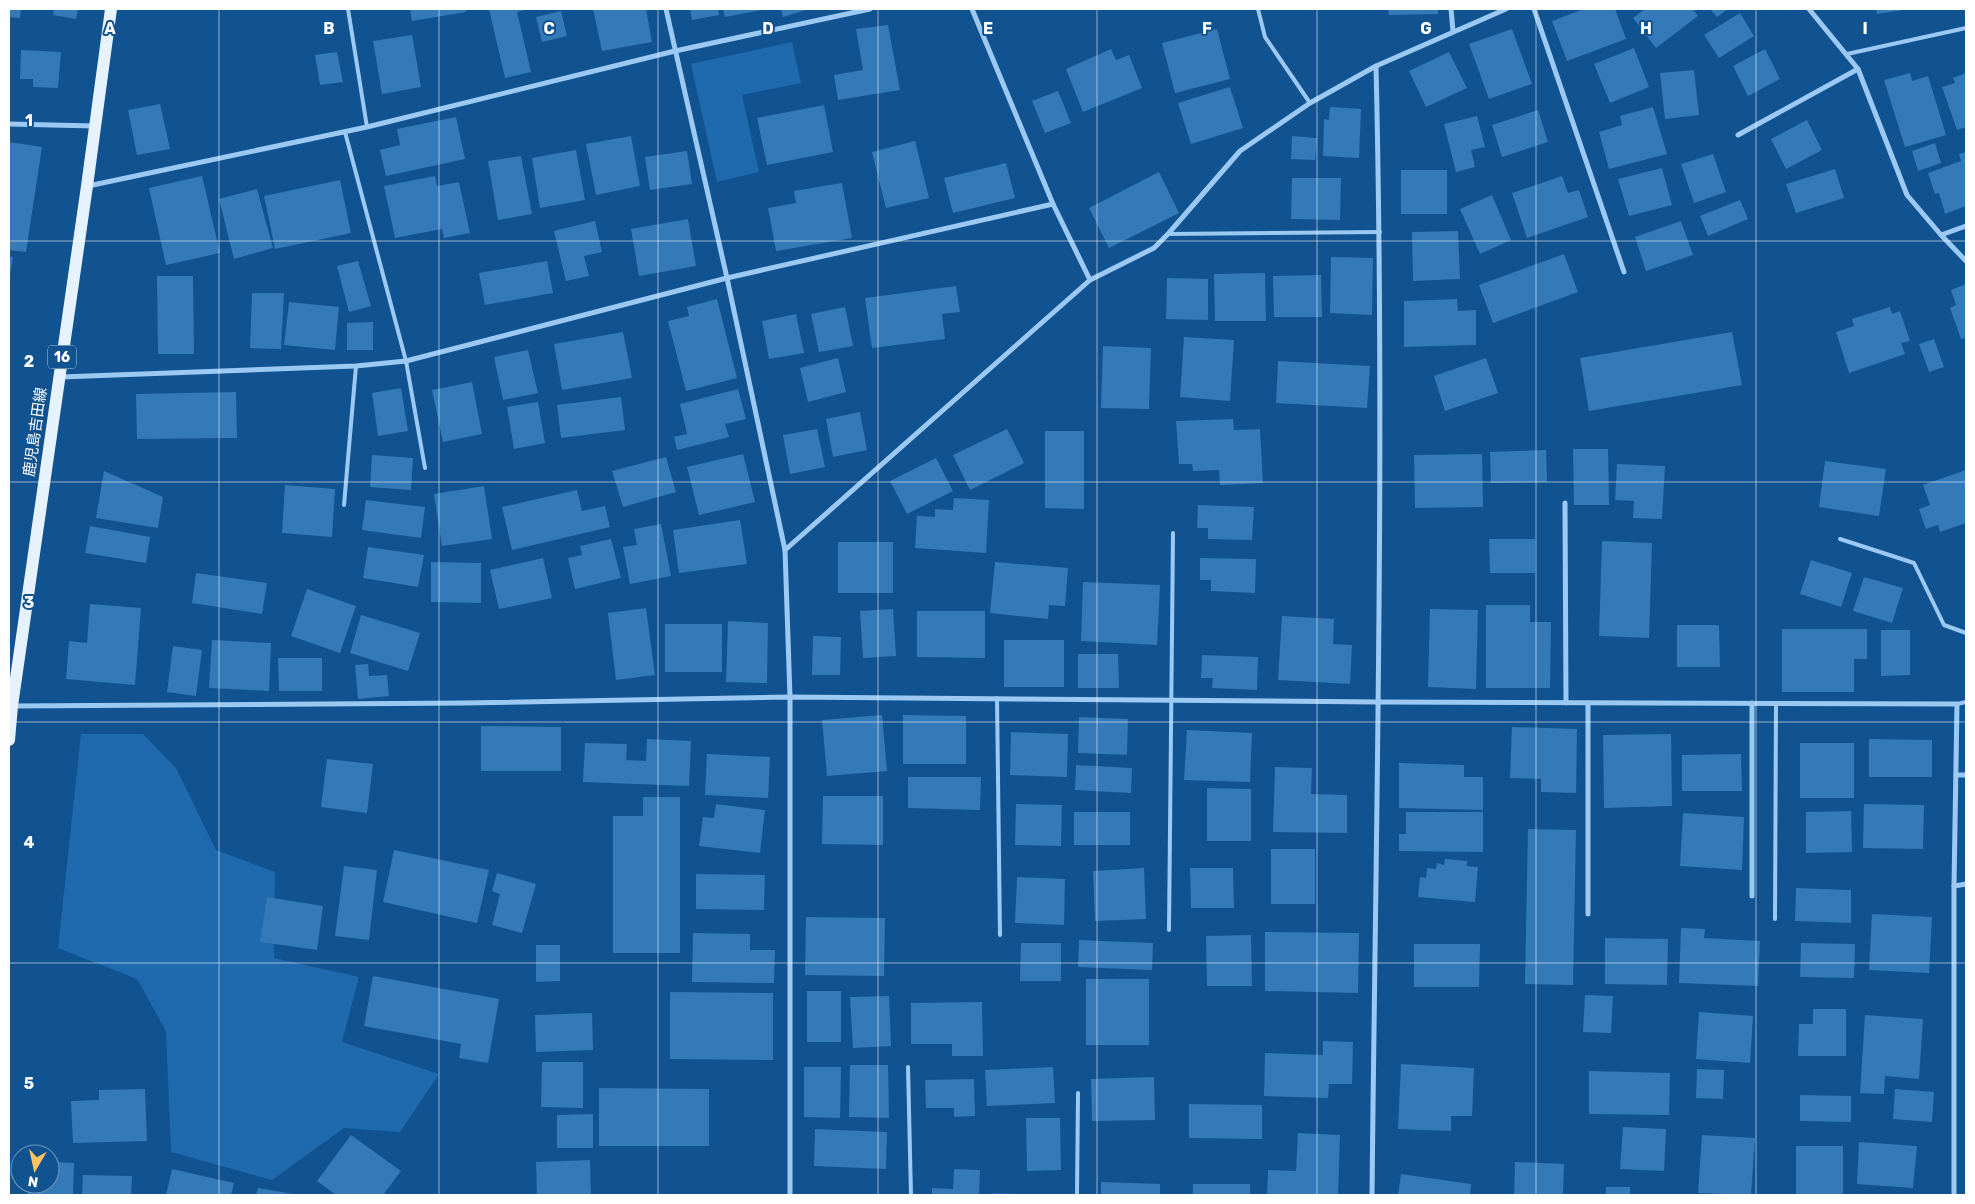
<svg xmlns="http://www.w3.org/2000/svg" width="1975" height="1204" viewBox="0 0 1975 1204" font-family="Rubik,'Noto Sans JP',sans-serif">
	<style>
		.green { fill: #1f6aae }
		.building { fill: #3479b8 }
		.lines { fill: none; stroke-linecap: round; stroke-linejoin: round }
		.lane { stroke: #9bc9f3; stroke-width: 4 }
		.street { stroke: #9bc9f3; stroke-width: 5 }
		.primary { stroke: #e7f2ff; stroke-width: 12 }
		.grid { fill: none; stroke: #fff; stroke-width: 1; stroke-opacity: 0.55 }
		.labels { text-anchor: middle; stroke-width: 4; stroke-linejoin: round; paint-order: stroke }
		.shield { fill: #115290; stroke: #b8cbde; stroke-width: 1 }
		.shield-label { font-size: 14px; font-weight: bold; fill: #fff }
		.street-label { font-size: 15px; fill: #fff; stroke: #115290 }
		.grid-label { font-size: 16px; text-anchor: middle; font-weight: bold; fill: #fff; stroke: #115290; stroke-width: 4; stroke-linejoin: round; paint-order: stroke }
	</style>
	<rect width="100%" height="100%" fill="#115290"/>
	<g class="green">
		<polygon points="792,42 801,83 742,95 759,172 717,182 691,64"/>
		<polygon points="81,734 143,734 176,768 216,850 275,872 274,958 359,977 342,1042 439,1074 400,1132 344,1128 272,1180 171,1152 166,1031 137,979 58,948"/>
	</g>
	<g class="building">
		<polygon points="9,9 21,9 20,18 9,17"/>
		<polygon points="54,9 78,9 76,19 53,15"/>
		<polygon points="410,9 466,9 466,12 412,21"/>
		<polygon points="489,9 528,9 517,12 531,72 505,78"/>
		<polygon points="593,9 646,9 652,42 602,51"/>
		<polygon points="690,9 718,9 719,15 692,20"/>
		<polygon points="723,9 762,9 762,10 725,17"/>
		<polygon points="781,9 809,9 783,17"/>
		<polygon points="1388,9 1438,9 1438,14 1389,15"/>
		<polygon points="1584,9 1615,9 1626,39 1567,61 1552,21"/>
		<polygon points="1645,9 1693,9 1698,16 1656,48 1633,18"/>
		<polygon points="1710,9 1728,9 1717,17"/>
		<polygon points="1876,9 1903,9 1903,10 1877,14"/>
		<polygon points="561,11 567,36 542,42 536,17"/>
		<polygon points="1740,13 1754,36 1719,58 1704,35"/>
		<polygon points="888,25 900,90 838,100 834,75 863,70 856,29"/>
		<polygon points="1217,29 1230,79 1175,93 1162,43"/>
		<polygon points="1512,29 1532,84 1489,99 1469,44"/>
		<polygon points="412,35 421,87 382,94 373,41"/>
		<polygon points="1634,48 1649,87 1610,103 1594,64"/>
		<polygon points="1111,49 1116,60 1129,55 1142,88 1083,112 1066,69"/>
		<polygon points="1765,49 1780,79 1748,96 1733,66"/>
		<polygon points="21,50 61,52 58,88 33,87 33,79 20,79"/>
		<polygon points="337,52 343,82 320,85 315,55"/>
		<polygon points="1449,52 1467,88 1426,107 1409,71"/>
		<polygon points="1694,70 1699,115 1665,119 1660,73"/>
		<polygon points="1910,73 1912,81 1928,76 1946,135 1905,147 1884,80"/>
		<polygon points="1966,73 1966,127 1957,130 1942,87 1955,83 1953,78"/>
		<polygon points="1230,87 1243,128 1191,144 1178,103"/>
		<polygon points="1058,91 1071,123 1045,133 1032,101"/>
		<polygon points="160,104 170,149 137,155 128,110"/>
		<polygon points="824,105 833,152 767,165 757,118"/>
		<polygon points="1330,107 1361,109 1359,158 1323,156 1324,119 1329,120"/>
		<polygon points="1653,107 1667,154 1609,169 1599,132 1622,125 1620,116"/>
		<polygon points="1538,110 1548,142 1502,157 1492,125"/>
		<polygon points="1477,116 1485,147 1471,150 1475,167 1456,172 1444,124"/>
		<polygon points="456,117 465,159 386,176 380,150 400,145 397,129"/>
		<polygon points="1807,120 1822,150 1786,169 1771,139"/>
		<polygon points="631,136 640,186 596,195 586,144"/>
		<polygon points="1292,136 1317,138 1315,160 1291,159"/>
		<polygon points="915,141 929,198 886,208 872,152"/>
		<polygon points="9,142 42,147 26,252 9,250"/>
		<polygon points="1935,143 1941,163 1918,171 1912,151"/>
		<polygon points="576,150 585,200 540,208 532,158"/>
		<polygon points="687,151 692,184 650,190 645,157"/>
		<polygon points="1966,152 1966,206 1945,214 1939,193 1935,194 1928,173 1961,161 1959,154"/>
		<polygon points="1713,154 1726,192 1694,203 1681,164"/>
		<polygon points="521,156 532,214 498,220 488,161"/>
		<polygon points="1006,163 1015,198 953,213 944,178"/>
		<polygon points="1662,168 1672,205 1629,216 1618,179"/>
		<polygon points="1835,169 1844,198 1796,213 1786,184"/>
		<rect x="1401" y="170" width="46" height="44"/>
		<polygon points="1159,172 1179,213 1109,248 1089,208"/>
		<polygon points="202,176 220,253 166,265 149,188"/>
		<polygon points="435,176 437,186 459,182 470,233 444,238 442,229 395,238 384,186"/>
		<polygon points="1562,176 1568,193 1579,190 1588,217 1527,238 1512,193"/>
		<polygon points="1292,178 1341,178 1340,220 1291,219"/>
		<polygon points="340,180 351,233 275,249 264,196"/>
		<polygon points="842,183 852,238 776,251 768,208 796,203 794,191"/>
		<polygon points="257,189 273,248 234,259 219,199"/>
		<polygon points="1492,195 1511,240 1480,254 1460,209"/>
		<polygon points="1740,200 1748,219 1708,236 1700,216"/>
		<polygon points="688,219 696,266 639,276 631,229"/>
		<polygon points="595,221 602,252 584,256 589,276 566,281 554,231"/>
		<polygon points="1681,221 1693,255 1646,271 1635,237"/>
		<polygon points="1458,231 1460,279 1413,281 1412,232"/>
		<polygon points="1564,254 1578,292 1493,323 1479,285"/>
		<polygon points="9,257 13,257 10,276 9,276"/>
		<polygon points="1331,257 1373,258 1372,315 1330,313"/>
		<polygon points="358,261 371,306 349,312 337,266"/>
		<polygon points="547,261 553,293 485,305 479,273"/>
		<polygon points="1265,273 1266,321 1215,321 1214,274"/>
		<polygon points="1321,275 1322,317 1274,317 1273,276"/>
		<polygon points="157,276 193,276 194,354 158,354"/>
		<polygon points="1167,278 1208,279 1208,320 1166,319"/>
		<polygon points="1966,284 1966,338 1961,339 1950,308 1956,305 1951,290"/>
		<polygon points="956,286 960,312 942,314 945,339 872,348 865,298"/>
		<polygon points="252,293 284,293 281,349 250,348"/>
		<polygon points="717,299 737,378 686,391 668,321 689,316 687,307"/>
		<polygon points="1457,299 1458,311 1476,310 1476,345 1404,347 1404,301"/>
		<polygon points="289,302 339,307 335,350 284,345"/>
		<polygon points="845,307 853,346 819,352 811,314"/>
		<polygon points="1890,307 1892,314 1900,311 1910,341 1901,343 1905,354 1849,373 1836,332 1854,326 1852,319"/>
		<polygon points="796,314 804,353 769,359 762,321"/>
		<polygon points="373,322 373,350 347,350 347,323"/>
		<polygon points="623,332 632,378 562,390 554,344"/>
		<polygon points="1732,332 1742,385 1589,411 1580,358"/>
		<polygon points="1184,337 1234,340 1230,401 1180,397"/>
		<polygon points="1934,339 1944,367 1929,372 1919,344"/>
		<polygon points="1103,346 1151,348 1149,409 1101,408"/>
		<polygon points="528,350 538,393 503,400 494,357"/>
		<polygon points="838,358 846,392 808,402 800,368"/>
		<polygon points="1486,358 1498,393 1445,411 1434,376"/>
		<polygon points="1278,361 1370,366 1367,408 1276,403"/>
		<polygon points="472,382 482,434 443,442 432,390"/>
		<polygon points="401,388 408,431 378,436 372,393"/>
		<polygon points="738,389 746,419 725,424 729,437 677,450 674,437 687,434 680,404"/>
		<polygon points="236,392 237,438 137,439 136,394"/>
		<polygon points="621,397 625,430 561,438 557,405"/>
		<polygon points="538,402 545,443 514,449 507,407"/>
		<polygon points="860,412 867,450 833,457 826,419"/>
		<polygon points="1233,419 1234,430 1260,429 1263,483 1220,485 1219,470 1193,471 1192,464 1179,464 1176,421"/>
		<polygon points="817,429 825,467 790,474 783,435"/>
		<polygon points="1007,429 1024,463 970,490 953,455"/>
		<polygon points="1045,431 1084,431 1084,509 1045,508"/>
		<polygon points="1573,449 1608,449 1609,505 1574,505"/>
		<polygon points="1546,450 1547,482 1491,483 1490,452"/>
		<polygon points="743,454 755,502 699,515 687,467"/>
		<polygon points="1482,454 1483,507 1415,508 1414,455"/>
		<polygon points="372,455 413,458 411,490 370,487"/>
		<polygon points="666,457 676,492 623,507 612,471"/>
		<polygon points="936,458 953,491 907,514 890,481"/>
		<polygon points="1825,461 1886,469 1879,516 1819,507"/>
		<polygon points="1617,464 1665,466 1662,519 1633,518 1634,501 1615,500"/>
		<polygon points="1966,470 1966,523 1940,532 1938,525 1926,529 1919,509 1930,505 1923,485"/>
		<polygon points="104,471 163,497 158,528 96,518"/>
		<polygon points="285,485 335,489 332,537 282,533"/>
		<polygon points="484,486 492,539 442,546 434,494"/>
		<polygon points="577,490 582,511 605,506 610,527 512,550 502,507"/>
		<polygon points="954,498 989,500 986,553 915,548 917,516 935,517 935,509 953,510"/>
		<polygon points="366,500 425,507 421,538 362,530"/>
		<polygon points="1198,505 1254,507 1252,540 1208,539 1208,528 1197,528"/>
		<polygon points="740,520 747,564 679,573 673,530"/>
		<polygon points="661,524 671,576 630,584 623,547 637,545 634,529"/>
		<polygon points="90,526 150,537 146,563 85,553"/>
		<polygon points="611,539 621,578 575,589 568,558 582,555 580,546"/>
		<polygon points="1489,539 1535,539 1535,573 1490,573"/>
		<polygon points="1602,541 1652,543 1649,638 1599,636"/>
		<rect x="838" y="542" width="55" height="51"/>
		<polygon points="368,547 424,555 418,587 363,578"/>
		<polygon points="543,558 552,598 499,609 490,570"/>
		<polygon points="1200,558 1256,559 1255,593 1211,591 1211,580 1200,580"/>
		<polygon points="1811,560 1852,573 1841,607 1800,594"/>
		<polygon points="431,562 481,563 481,603 431,602"/>
		<polygon points="995,562 1068,568 1065,606 1049,605 1048,619 990,613"/>
		<polygon points="196,573 267,583 262,614 192,603"/>
		<polygon points="1864,577 1903,588 1892,623 1853,611"/>
		<polygon points="1083,582 1160,585 1157,645 1081,641"/>
		<polygon points="307,589 356,606 340,653 291,636"/>
		<polygon points="90,604 141,608 135,685 66,679 69,641 87,643"/>
		<polygon points="1486,605 1530,605 1530,622 1551,622 1550,688 1486,688"/>
		<polygon points="646,608 655,675 616,680 608,613"/>
		<polygon points="893,609 896,656 863,658 860,611"/>
		<polygon points="1430,609 1478,610 1476,689 1428,687"/>
		<polygon points="917,611 985,611 985,658 917,657"/>
		<polygon points="361,615 420,633 408,671 350,653"/>
		<polygon points="1282,616 1334,619 1333,644 1352,645 1350,684 1278,680"/>
		<polygon points="728,621 768,623 767,683 726,682"/>
		<rect x="665" y="624" width="57" height="48"/>
		<polygon points="1677,625 1719,625 1720,667 1677,667"/>
		<polygon points="1782,629 1867,629 1867,659 1854,659 1854,692 1782,692"/>
		<polygon points="1881,630 1910,630 1910,675 1881,676"/>
		<polygon points="813,636 841,637 840,675 812,675"/>
		<polygon points="212,640 271,643 269,691 209,688"/>
		<rect x="1004" y="640" width="60" height="47"/>
		<polygon points="173,646 202,650 196,696 167,692"/>
		<polygon points="1078,654 1118,654 1119,688 1078,688"/>
		<polygon points="1202,655 1258,657 1257,690 1212,688 1213,678 1201,678"/>
		<polygon points="278,658 322,658 322,691 279,691"/>
		<polygon points="368,664 369,676 387,675 389,696 358,699 355,665"/>
		<polygon points="882,715 887,771 827,776 822,720"/>
		<polygon points="903,715 966,716 966,764 903,764"/>
		<polygon points="1079,717 1128,719 1127,755 1078,753"/>
		<polygon points="481,726 561,727 561,771 481,771"/>
		<polygon points="1512,727 1577,729 1576,793 1541,792 1541,779 1510,778"/>
		<polygon points="1187,730 1252,733 1250,782 1184,780"/>
		<polygon points="1011,732 1068,734 1067,777 1010,775"/>
		<polygon points="1671,734 1672,806 1604,808 1603,735"/>
		<polygon points="647,739 691,741 689,786 583,782 585,743 627,744 626,760 646,761"/>
		<polygon points="1869,739 1932,740 1932,777 1869,777"/>
		<rect x="1800" y="743" width="54" height="55"/>
		<polygon points="707,754 770,757 768,798 705,795"/>
		<polygon points="1741,754 1742,791 1682,791 1682,755"/>
		<polygon points="327,759 373,764 367,813 321,807"/>
		<polygon points="1399,763 1464,765 1464,777 1483,777 1483,810 1399,808"/>
		<polygon points="1076,765 1132,768 1131,793 1075,790"/>
		<polygon points="1275,767 1312,768 1311,794 1347,795 1347,833 1273,832"/>
		<polygon points="908,777 981,777 980,810 908,808"/>
		<polygon points="1207,788 1251,789 1251,841 1207,841"/>
		<polygon points="823,796 883,796 883,845 822,844"/>
		<polygon points="643,797 680,797 680,953 613,953 613,816 643,816"/>
		<polygon points="716,804 765,810 760,853 699,846 703,817 714,818"/>
		<polygon points="1016,804 1062,805 1061,846 1015,845"/>
		<polygon points="1864,804 1924,805 1923,849 1863,848"/>
		<polygon points="1851,811 1852,852 1806,853 1806,812"/>
		<rect x="1074" y="812" width="56" height="33"/>
		<polygon points="1406,812 1483,812 1483,852 1399,851 1399,834 1406,834"/>
		<polygon points="1683,813 1744,817 1742,870 1680,866"/>
		<polygon points="1528,829 1576,830 1573,985 1525,984"/>
		<rect x="1271" y="849" width="44" height="55"/>
		<polygon points="394,850 489,870 477,923 383,902"/>
		<polygon points="1445,859 1467,861 1467,866 1478,867 1475,902 1418,897 1420,877 1426,878 1427,868 1436,869 1437,863 1444,865"/>
		<polygon points="344,866 377,870 369,940 335,936"/>
		<polygon points="1144,868 1146,919 1095,921 1093,871"/>
		<polygon points="1190,868 1233,868 1234,908 1191,908"/>
		<polygon points="497,873 536,884 522,933 492,925 500,894 492,891"/>
		<polygon points="696,874 765,875 764,910 696,909"/>
		<polygon points="1017,877 1065,879 1064,925 1015,923"/>
		<polygon points="1796,888 1851,890 1851,923 1795,921"/>
		<polygon points="267,897 323,906 317,950 260,942"/>
		<polygon points="1872,914 1932,917 1929,973 1869,970"/>
		<polygon points="806,917 885,918 884,976 805,975"/>
		<polygon points="1681,928 1705,929 1704,938 1760,941 1758,986 1679,983"/>
		<polygon points="1265,932 1359,933 1358,993 1265,991"/>
		<polygon points="693,933 750,934 750,950 775,950 774,983 692,982"/>
		<polygon points="1251,935 1252,986 1207,986 1206,936"/>
		<polygon points="1605,938 1668,939 1667,985 1605,984"/>
		<polygon points="1079,940 1153,943 1152,970 1078,967"/>
		<polygon points="1021,943 1061,943 1061,981 1020,981"/>
		<polygon points="1801,943 1855,944 1854,978 1800,977"/>
		<polygon points="1414,944 1480,944 1479,987 1414,987"/>
		<polygon points="536,945 560,945 560,981 536,982"/>
		<polygon points="373,976 499,999 488,1063 459,1058 461,1044 364,1026"/>
		<rect x="1086" y="979" width="63" height="66"/>
		<rect x="807" y="991" width="34" height="51"/>
		<polygon points="670,992 773,993 773,1060 670,1059"/>
		<polygon points="1585,995 1613,996 1611,1033 1583,1032"/>
		<polygon points="889,996 891,1046 853,1048 850,997"/>
		<polygon points="982,1002 983,1056 952,1056 952,1044 911,1044 911,1003"/>
		<polygon points="1813,1009 1846,1009 1846,1056 1798,1056 1799,1024 1813,1024"/>
		<polygon points="1699,1012 1753,1016 1750,1063 1696,1059"/>
		<polygon points="592,1013 593,1050 536,1052 535,1015"/>
		<polygon points="1865,1015 1923,1019 1919,1079 1885,1076 1884,1094 1860,1093"/>
		<polygon points="1323,1041 1353,1042 1352,1084 1329,1084 1328,1098 1264,1096 1265,1053 1323,1055"/>
		<polygon points="542,1062 583,1062 583,1108 541,1107"/>
		<polygon points="1401,1064 1474,1068 1472,1116 1451,1116 1451,1131 1398,1129"/>
		<polygon points="850,1065 888,1065 889,1118 849,1117"/>
		<polygon points="804,1067 841,1067 840,1118 804,1117"/>
		<polygon points="1053,1067 1055,1103 987,1106 985,1070"/>
		<polygon points="1697,1069 1724,1070 1723,1099 1696,1098"/>
		<polygon points="1589,1071 1670,1073 1669,1115 1589,1114"/>
		<polygon points="1154,1077 1155,1120 1092,1121 1091,1079"/>
		<polygon points="974,1079 975,1116 954,1117 954,1108 926,1108 925,1080"/>
		<polygon points="599,1088 709,1089 709,1146 599,1146"/>
		<polygon points="145,1089 147,1141 73,1143 71,1101 99,1100 99,1090"/>
		<polygon points="1895,1089 1934,1092 1932,1122 1893,1119"/>
		<polygon points="1800,1095 1851,1096 1851,1122 1800,1121"/>
		<polygon points="1189,1104 1262,1105 1262,1139 1189,1138"/>
		<polygon points="593,1114 593,1148 557,1148 557,1115"/>
		<polygon points="1026,1118 1060,1118 1061,1170 1027,1171"/>
		<polygon points="1623,1127 1666,1129 1664,1171 1620,1169"/>
		<polygon points="815,1129 887,1132 886,1169 814,1166"/>
		<polygon points="1298,1133 1340,1135 1338,1195 1267,1195 1268,1170 1296,1171"/>
		<polygon points="351,1135 401,1171 383,1195 367,1195 365,1194 363,1195 336,1195 317,1181"/>
		<polygon points="1702,1135 1755,1138 1751,1195 1698,1193"/>
		<polygon points="1859,1142 1917,1146 1913,1188 1857,1184"/>
		<rect x="1796" y="1146" width="47" height="48"/>
		<polygon points="590,1160 591,1195 537,1195 536,1162"/>
		<polygon points="50,1162 74,1163 73,1195 28,1195 28,1184 50,1184"/>
		<polygon points="1515,1162 1564,1164 1563,1195 1514,1195"/>
		<polygon points="172,1169 234,1183 231,1195 166,1195"/>
		<polygon points="954,1169 980,1170 979,1195 932,1195 932,1188 953,1189"/>
		<polygon points="1401,1174 1471,1184 1470,1195 1398,1195"/>
		<polygon points="83,1175 132,1176 131,1195 82,1195"/>
		<polygon points="1101,1182 1160,1184 1160,1195 1101,1195"/>
		<rect x="1193" y="1184" width="57" height="11"/>
		<rect x="1606" y="1187" width="24" height="8"/>
		<polygon points="258,1188 293,1194 293,1195 256,1195"/>
		<polygon points="993,1193 1015,1194 1015,1195 993,1195"/>
	</g>
	<g class="lines">
		<g class="lane">
			<polyline points="348,9 367,127"/>
			<polyline points="1258,9 1265,37 1310,103"/>
			<polyline points="1847,54 1966,28"/>
			<polyline points="345,132 406,361 425,468"/>
			<polyline points="1168,234 1380,232"/>
			<polyline points="344,505 356,366"/>
			<polyline points="1840,539 1914,563 1944,625 1966,633"/>
			<polyline points="997,698 1000,935"/>
			<polyline points="1957,704 1966,702"/>
			<polyline points="1775,919 1776,703"/>
			<polyline points="1169,930 1173,533"/>
			<polyline points="908,1067 911,1195"/>
			<polyline points="1077,1195 1078,1093"/>
		</g>
		<g class="street">
			<polyline points="666,9 727,278 785,550 790,697 790,1195"/>
			<polyline points="972,9 1053,204 1090,280"/>
			<polyline points="1451,9 1453,31"/>
			<polyline points="1534,9 1624,272"/>
			<polyline points="1809,9 1858,69 1907,195 1941,235 1966,261"/>
			<polyline points="9,124 95,126"/>
			<polyline points="1738,135 1858,69"/>
			<polyline points="88,186 367,127 675,51 870,9"/>
			<polyline points="1941,235 1966,226"/>
			<polyline points="61,377 356,366 406,361 727,278 1053,204"/>
			<polyline points="1565,503 1566,703"/>
			<polyline points="785,550 1090,280 1154,248 1168,234 1240,151 1310,103 1376,66 1506,9"/>
			<polyline points="1588,703 1588,914"/>
			<polyline points="1752,703 1752,896"/>
			<polyline points="12,706 463,703 790,697 1378,702 1957,704 1954,886 1954,1195"/>
			<polyline points="1956,775 1966,775"/>
			<polyline points="1954,886 1966,884"/>
			<path d="M1372 1195C1376 819 1385 442 1376 66"/>
		</g>
		<polyline class="primary" points="9,740 12,706 87,186 111,9"/>
	</g>
	<path class="grid" d="M219 9V1195M439 9V1195M658 9V1195M878 9V1195M1097 9V1195M1317 9V1195M1536 9V1195M1756 9V1195M9 241H1966M9 482H1966M9 722H1966M9 963H1966"/>
	<g class="labels">
		<rect class="shield" x="48" y="345.5" width="28" height="23" rx="4"/>
		<g class="shield-label">
			<text x="62" y="362">16</text>
		</g>
		<g class="street-label">
			<text transform="translate(35 432) rotate(-82)" y="5">鹿児島吉田線</text>
		</g>
	</g>
	<g class="grid-label">
		<text x="110" y="34">A</text>
		<text x="329" y="34">B</text>
		<text x="549" y="34">C</text>
		<text x="768" y="34">D</text>
		<text x="988" y="34">E</text>
		<text x="1207" y="34">F</text>
		<text x="1426" y="34">G</text>
		<text x="1646" y="34">H</text>
		<text x="1865" y="34">I</text>
		<text x="29" y="126">1</text>
		<text x="29" y="367">2</text>
		<text x="29" y="608">3</text>
		<text x="29" y="848">4</text>
		<text x="29" y="1089">5</text>
	</g>
	<rect width="1975" height="1204" fill="none" stroke="#ffffff" stroke-width="20"/>
	<g transform="translate(35 1169) rotate(189)"><circle r="24" fill="#115290" stroke="#7097bc"/>
	<path d="M0-4L9 19L0 12L-9 19Z" fill="#ffc45d"/>
	<text y="-8" font-size="14" font-weight="bold" text-anchor="middle" fill="#ffffff">N</text>
	</g>
</svg>
